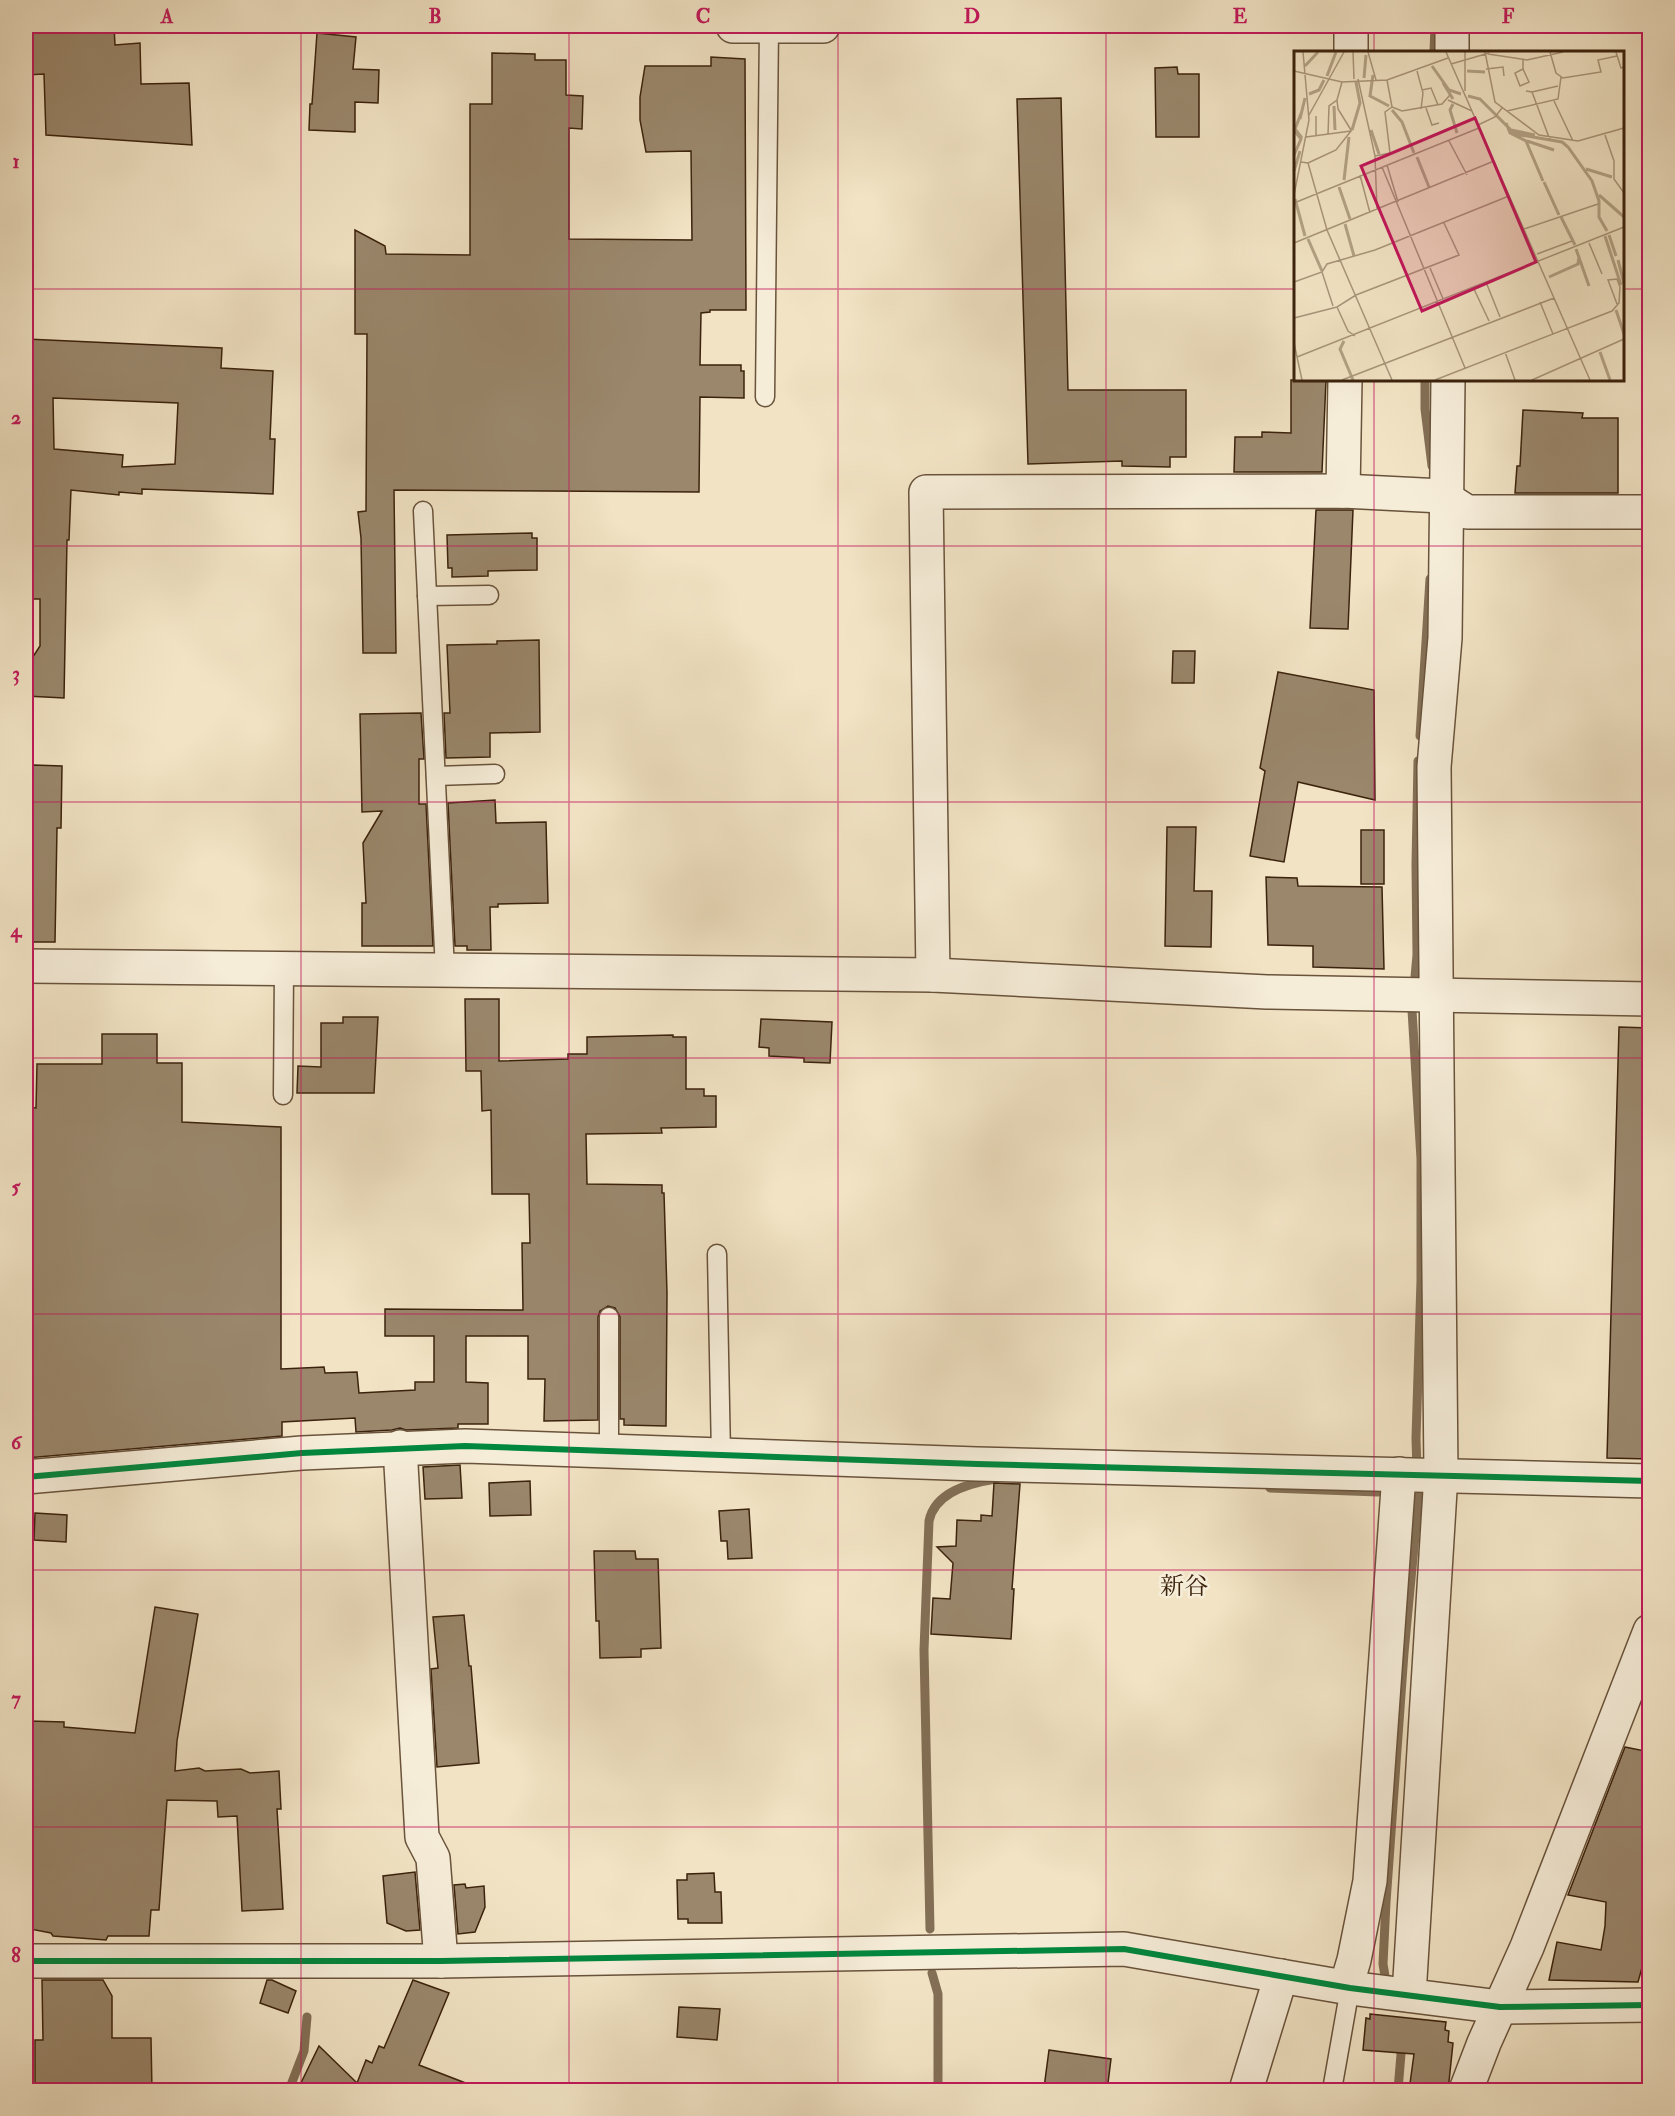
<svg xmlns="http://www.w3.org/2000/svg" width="1675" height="2116" viewBox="0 0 1675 2116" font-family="'IM FELL Double Pica','Noto Serif JP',serif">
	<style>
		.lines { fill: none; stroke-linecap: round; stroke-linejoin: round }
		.stream { stroke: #836f56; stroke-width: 9 }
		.building { fill: #9a876c; stroke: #3c230d; stroke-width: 1.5; fill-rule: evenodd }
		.service-casing { stroke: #69533b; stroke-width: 21 }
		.minor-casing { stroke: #69533b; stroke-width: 36 }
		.tertiary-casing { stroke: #69533b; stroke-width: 36 }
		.service { stroke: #f6edd9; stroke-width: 18 }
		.minor { stroke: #f6edd9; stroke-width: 33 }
		.tertiary { stroke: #f6edd9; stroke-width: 33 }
		.cycleway-casing { stroke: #f6edd9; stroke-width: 10 }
		.cycleway { stroke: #00873e; stroke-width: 6 }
		.grid { fill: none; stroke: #c2185b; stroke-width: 1.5; stroke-opacity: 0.55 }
		.labels { text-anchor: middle; stroke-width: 5; stroke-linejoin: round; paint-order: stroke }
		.quarter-label { font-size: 24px; fill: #3c230d; stroke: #f6edd9 }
		.inset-river { fill: none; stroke: #b3a286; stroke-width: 3 }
		.inset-road { fill: none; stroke: #a9967b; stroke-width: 1.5 }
		.view { fill: #c2185b; fill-opacity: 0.15; stroke: #c2185b; stroke-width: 3 }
		.inset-edge { fill: none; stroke: #3c230d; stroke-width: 3 }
		.neatline { fill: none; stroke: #c2185b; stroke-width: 2 }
		.grid-label { font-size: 20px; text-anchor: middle; font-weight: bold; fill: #c2185b }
	</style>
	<rect width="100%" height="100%" fill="#f1e3c4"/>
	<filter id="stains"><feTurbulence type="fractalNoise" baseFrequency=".00333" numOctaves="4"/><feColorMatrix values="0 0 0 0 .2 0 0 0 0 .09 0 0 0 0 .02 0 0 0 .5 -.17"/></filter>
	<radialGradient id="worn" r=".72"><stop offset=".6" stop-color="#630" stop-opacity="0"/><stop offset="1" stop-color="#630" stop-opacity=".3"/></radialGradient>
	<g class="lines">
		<g class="stream">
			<polyline points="1434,52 1435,26"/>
			<polyline points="1425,380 1425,409 1432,466"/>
			<polyline points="1420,736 1430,579"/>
			<polyline points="1270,1488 1378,1492"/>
			<path d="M930 1929 924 1650 929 1521C935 1492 969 1483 996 1479"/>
			<polyline points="932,1973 938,1994 938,2090"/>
			<polyline points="1389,1986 1385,1976 1383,1964 1386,1902 1404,1653 1418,1504 1416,1438 1421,1281 1421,1159 1412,1010 1417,955 1416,865 1418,761"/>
			<polyline points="289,2090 304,2051 307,2017"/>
			<polyline points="1398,2090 1402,2042"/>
		</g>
	</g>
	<g class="building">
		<polygon points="114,26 115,45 140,43 141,84 189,83 192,145 46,135 44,74 26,75 26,30"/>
		<polygon points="317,33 356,37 353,69 379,70 378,103 355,102 355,132 309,130 310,104 312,104"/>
		<polygon points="492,53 535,54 535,60 566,60 566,95 583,96 582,129 569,128 569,239 692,240 691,151 646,152 640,120 640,97 645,66 711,66 711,57 745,59 746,310 710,310 710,312 701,313 700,365 741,365 741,371 744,371 744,398 700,397 699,492 394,490 396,653 363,653 361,538 358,512 366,511 367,334 355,334 355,230 385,246 386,254 470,255 470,104 492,104"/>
		<polygon points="1177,67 1178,74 1199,74 1199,137 1156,137 1155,68"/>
		<polygon points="1061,98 1068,390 1186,390 1186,457 1170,457 1170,467 1122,466 1122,461 1028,464 1017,99"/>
		<path d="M26 339 222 348 221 368 273 371 270 439H275L273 494 142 489V494L119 492V495L71 490 69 540H67L64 698 26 696 27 666 40 646V599H27L26 545H29L32 484H26ZM53 398 178 403 175 464 122 467 123 455 54 449Z"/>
		<polygon points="1291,380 1326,380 1322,472 1234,472 1235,437 1262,437 1262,432 1291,433"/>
		<polygon points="1523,410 1583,413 1582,418 1618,418 1618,493 1515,493 1517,466 1520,466"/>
		<polygon points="1316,510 1353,510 1348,629 1310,628"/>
		<polygon points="532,533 532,538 537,538 537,570 488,571 488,576 452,577 452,568 448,568 447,535"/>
		<polygon points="539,640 540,732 490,733 490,757 446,758 444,713 450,713 447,645 497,644 497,641"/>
		<polygon points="1173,651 1195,651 1194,683 1172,683"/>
		<polygon points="1278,672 1374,690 1375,800 1298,782 1284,862 1250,856 1265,771 1260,768"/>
		<polygon points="421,713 424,759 419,759 419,804 426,804 433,946 362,946 362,903 366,903 363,843 382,811 362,812 360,714"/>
		<polygon points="33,765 62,766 61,828 57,828 55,942 26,942 26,802 33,803"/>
		<polygon points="495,800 496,823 546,822 548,903 498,904 498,907 490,907 491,950 467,950 467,946 455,946 448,803"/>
		<polygon points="1167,827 1196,827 1194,891 1212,891 1211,947 1165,946"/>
		<rect x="1361" y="830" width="23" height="54"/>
		<polygon points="1266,877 1297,878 1298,886 1382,887 1384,969 1313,967 1313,946 1268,945"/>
		<polygon points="465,999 499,999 499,1061 568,1059 568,1054 587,1054 587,1037 673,1035 673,1037 686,1037 686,1089 704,1089 704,1096 716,1096 716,1127 661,1128 662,1133 586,1134 587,1184 662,1185 662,1193 664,1193 667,1293 666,1426 624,1425 624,1419 620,1419 620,1317 615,1308 608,1306 600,1311 598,1317 598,1420 544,1421 545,1379 528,1379 528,1336 466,1336 466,1382 488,1383 488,1424 458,1424 458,1428 406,1430 400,1428 392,1430 356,1432 355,1418 282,1422 282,1436 26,1458 26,1107 36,1108 37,1064 102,1064 102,1034 157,1034 157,1063 182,1063 182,1122 281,1127 281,1369 324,1367 325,1373 357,1372 359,1393 415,1390 415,1382 434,1382 434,1336 385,1336 385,1309 523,1310 522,1243 530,1243 529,1194 492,1194 491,1110 482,1111 481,1071 466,1071"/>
		<polygon points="343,1017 378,1017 374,1093 297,1093 298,1066 321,1067 321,1023 343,1023"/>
		<polygon points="761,1019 832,1022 830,1063 804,1062 804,1058 769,1056 769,1048 759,1047"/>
		<polygon points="1619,1027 1650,1028 1650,1459 1607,1458"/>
		<polygon points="460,1465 462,1498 425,1499 423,1467"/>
		<polygon points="530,1481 531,1515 490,1516 489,1483"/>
		<polygon points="994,1483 1020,1484 1012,1589 1014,1589 1011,1639 931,1634 933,1598 950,1599 953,1563 937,1547 956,1546 957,1520 981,1521 981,1515 992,1516"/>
		<polygon points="749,1509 752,1558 728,1559 727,1541 721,1541 719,1511"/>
		<polygon points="35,1513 67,1515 66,1542 34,1540"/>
		<polygon points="594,1551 635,1551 636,1559 658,1559 661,1648 641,1649 641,1657 600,1658 599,1621 596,1621"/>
		<polygon points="155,1607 198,1614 177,1741 175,1771 199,1768 205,1771 241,1769 250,1773 279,1771 281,1809 277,1809 283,1909 242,1911 237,1816 218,1817 217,1801 167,1800 159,1910 151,1910 149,1936 108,1936 106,1940 53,1936 51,1933 30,1929 29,1721 64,1722 64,1727 135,1733"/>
		<polygon points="464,1615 469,1666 471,1666 479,1763 437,1767 431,1669 438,1668 433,1617"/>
		<polygon points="1625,1747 1650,1752 1650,1939 1638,1982 1549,1980 1557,1942 1601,1950 1605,1926 1606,1902 1568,1895"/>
		<polygon points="415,1872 420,1930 406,1931 387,1923 383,1876"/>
		<polygon points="714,1873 715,1892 721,1892 722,1923 688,1923 688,1919 678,1919 677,1880 687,1880 687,1874"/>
		<polygon points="465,1884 466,1888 484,1886 485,1907 475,1932 458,1934 454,1885"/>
		<polygon points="42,1980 103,1980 112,1996 112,2038 151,2038 152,2091 35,2091 35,2040 43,2040"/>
		<polygon points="267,1980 272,1980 296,1991 288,2013 260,2003"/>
		<polygon points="413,1980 449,1993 419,2065 481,2089 480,2091 297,2091 319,2046 357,2083 366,2060 372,2063 379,2046 384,2048"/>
		<polygon points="679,2007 720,2009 717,2040 677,2037"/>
		<polygon points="1370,2014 1446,2022 1445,2030 1449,2031 1448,2042 1453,2043 1448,2091 1409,2091 1414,2054 1363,2050 1366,2018 1370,2019"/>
		<polygon points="1049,2050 1111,2059 1107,2091 1062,2091 1044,2088"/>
	</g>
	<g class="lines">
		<defs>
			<g id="service">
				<polyline points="765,397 769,27"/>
				<polyline points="423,511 445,971"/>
				<polyline points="427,596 489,595"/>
				<polyline points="436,776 495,774"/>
				<polyline points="283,1095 284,970"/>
				<polyline points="717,1254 721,1455"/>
				<polyline points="609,1450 609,1317"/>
				<polyline points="1332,2090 1350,1988"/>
			</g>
			<g id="minor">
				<polyline points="1351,52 1351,26"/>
				<polyline points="1452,52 1452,26"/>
				<polyline points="1343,491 1345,380"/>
				<polyline points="26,966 933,975 1267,992 1650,999"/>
				<polyline points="933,975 926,492 1343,491 1442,496 1467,512 1650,512"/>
				<polyline points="400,1447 422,1837 433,1858 441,1961"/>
				<polyline points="26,1477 302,1453 465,1446 977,1464 1650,1481"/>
				<polyline points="26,1961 441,1961 1124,1949 1350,1988 1500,2007 1650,2005"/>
				<polyline points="1346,1987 1354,1960 1370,1881 1399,1474"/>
				<polyline points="1409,1995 1441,1474 1434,767 1445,638 1448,380"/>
				<polyline points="1246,2090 1281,1976"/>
				<polyline points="1466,2090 1484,2043 1527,1947 1650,1631"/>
			</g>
			<polyline id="tertiary" points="733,26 823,26"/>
		</defs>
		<use href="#service" class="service-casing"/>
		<use href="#minor" class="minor-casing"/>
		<use href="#tertiary" class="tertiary-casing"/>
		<use href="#service" class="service"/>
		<use href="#minor" class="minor"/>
		<use href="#tertiary" class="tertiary"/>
		<defs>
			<g id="cycleway">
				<polyline points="26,1477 302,1453 465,1446 977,1464 1650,1481"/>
				<polyline points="26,1961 441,1961 1124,1949 1350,1988 1500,2007 1650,2005"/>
			</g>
		</defs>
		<use href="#cycleway" class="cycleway-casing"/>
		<use href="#cycleway" class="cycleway"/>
	</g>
	<path class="grid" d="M301 26V2090M569 26V2090M838 26V2090M1106 26V2090M1374 26V52M26 289H1296M1622 289H1650M1374 380V2090M26 546H1650M26 802H1650M26 1058H1650M26 1314H1650M26 1570H1650M26 1827H1650"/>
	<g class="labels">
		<g class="quarter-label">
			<text x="1184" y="1594">新谷</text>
		</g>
	</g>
	<g transform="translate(1294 51)">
		<rect width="330" height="330" fill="#f1e3c4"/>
		<path class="inset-river" d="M11 15 24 1M138 15 155 39 167 43M173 20 191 21M79 24 76 45 95 55M33 25 42 1M70 27 72 4M149 32 159 48M15 43 25 39 30 29M174 45 186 48 221 83 268 91 274 96 298 130 305 150V166L313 180M159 53 156 59 163 82M40 55 41 79M98 59 108 71 120 102M6 68 11 47M212 72 216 82 232 90 249 130M0 79 7 88 0 104M58 79 66 52 62 31M77 79 85 103M217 79 241 84M8 87 1 78 8 60M233 90 260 99M123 106 135 136M292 118 318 126M0 120 6 100M50 129 55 86M250 131 265 164M45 136 56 168M305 144 330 166M1 148 11 185M267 166 281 194M51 173 60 205M315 184 322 205M311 185 327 234M14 188 28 220M282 198 295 235M324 209 330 232M255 226 284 213 285 205M322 259 330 283M50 290 46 298 59 329M306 301 316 329"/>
		<path class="inset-road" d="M59 1 60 28M74 1 82 29M152 1 296 329M171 1V40M191 1 201 51 245 84 284 90 330 77M256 1 262 22 269 27 307 21 304 9 323 5M322 1 327 17 330 16M194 3 233 9 269 1M229 9V18L221 22 226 35 235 31 229 18M157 13 195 2M192 18 209 16 210 25M0 20 48 31 93 29 154 7M123 20 129 42 127 58M64 28 81 105 83 159M93 29 98 56 108 60 148 53 156 44M128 39 137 37 144 54M232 40 238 41 256 89M238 41 264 35M43 49 44 58 57 79M154 49 178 60M260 50 279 90M132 57 138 74 145 72M213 60 264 48 267 26M15 64 50 1M184 74 201 66 208 57M34 84 35 55 43 49 48 31M311 84 320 110V128L330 142M22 85V65M12 86 57 80 42 99 14 112M155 90 173 124M81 105 96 102 91 61 98 56M7 111 14 112 33 179 98 329M93 114 104 151M88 116 171 317M66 124 76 162M0 144 15 69 9 1M0 152 185 77M230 178 304 153M0 192 200 110M295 192 308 223M243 203 278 190M136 217 150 250M28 221 39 255M0 231 28 221 33 213 81 199 215 145M192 231 206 266M179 236 195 270M246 251 259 283M43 256 54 280 61 285M0 267 43 256 62 244 165 204 150 172M0 292 8 329M211 301 221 329M3 306 330 176M48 329 260 247M141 329 318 260 325 252 326 236 323 228 314 229 323 253M238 329 330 288"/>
		<path class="view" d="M181 67 242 211 128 260 67 115Z"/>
		<rect width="330" height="330" class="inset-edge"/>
	</g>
	<rect width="1675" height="2116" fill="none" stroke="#f1e3c4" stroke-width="66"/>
	<rect x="33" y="33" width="1609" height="2050" class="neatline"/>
	<g class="grid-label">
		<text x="167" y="23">A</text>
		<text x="435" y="23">B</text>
		<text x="703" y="23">C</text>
		<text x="972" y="23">D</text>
		<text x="1240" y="23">E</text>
		<text x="1508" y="23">F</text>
		<text x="16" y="168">1</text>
		<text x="16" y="424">2</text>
		<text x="16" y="680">3</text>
		<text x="16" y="937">4</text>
		<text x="16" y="1193">5</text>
		<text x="16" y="1449">6</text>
		<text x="16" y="1705">7</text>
		<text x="16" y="1962">8</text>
	</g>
	<rect width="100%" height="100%" filter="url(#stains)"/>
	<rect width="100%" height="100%" fill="url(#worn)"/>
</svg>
